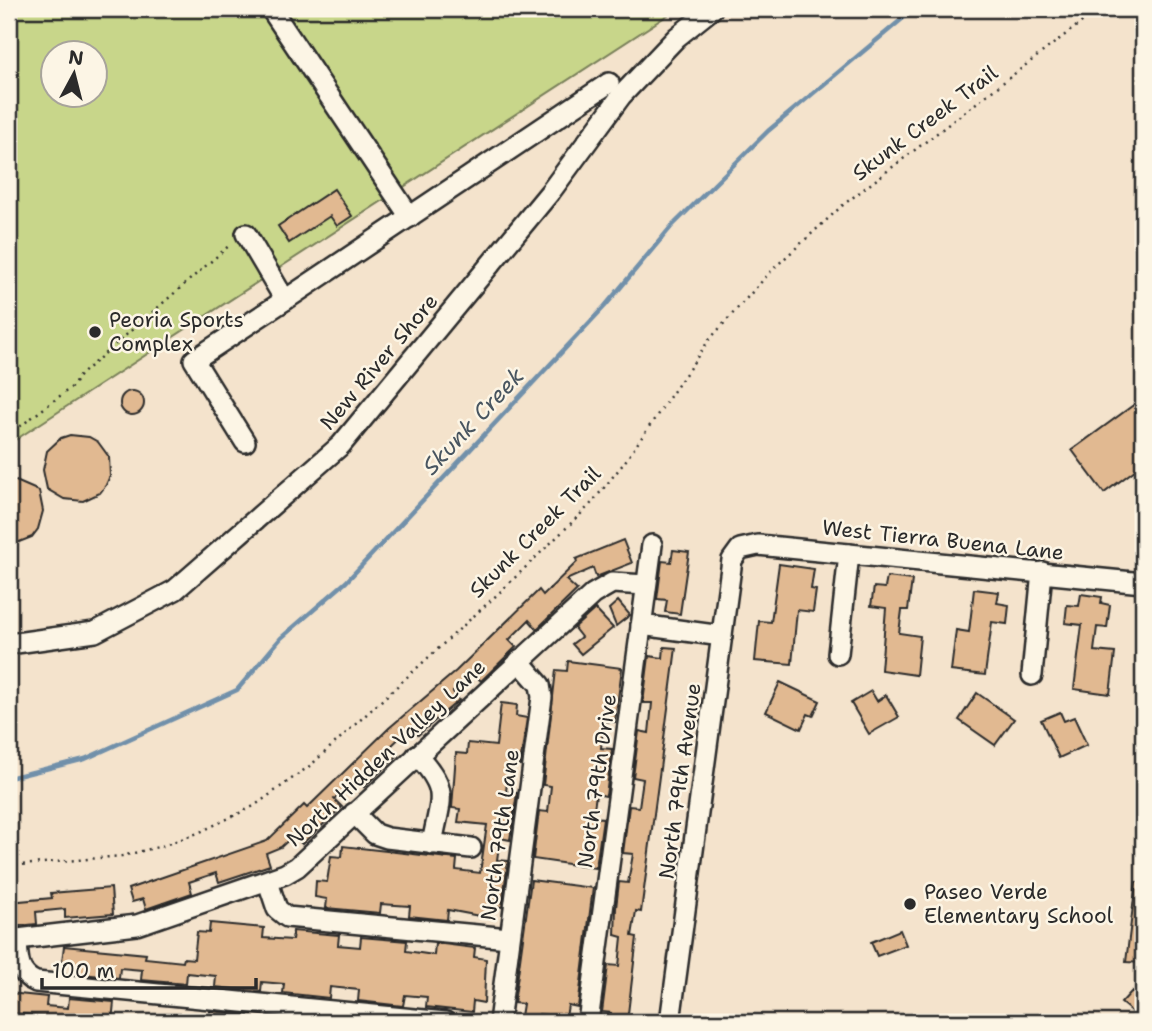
<svg xmlns="http://www.w3.org/2000/svg" width="1152" height="1031" viewBox="0 0 1152 1031" font-family="'Shantell Sans',sans-serif">
	<style>
		.grass { fill: #c8d68a; stroke: #7a805a; stroke-width: 2; fill-rule: evenodd }
		.lines { fill: none; stroke-linecap: round; stroke-linejoin: round }
		.stream { stroke: #7190aa; stroke-width: 4.5 }
		.building { fill: #e1b991; stroke: #2b2b2b; stroke-width: 2 }
		.minor-casing { stroke: #2b2b2b; stroke-width: 24 }
		.path { stroke: #2b2b2b; stroke-width: 2.5; stroke-dasharray: 2 5; stroke-linecap: butt }
		.minor { stroke: #fcf5e5; stroke-width: 19 }
		.poi-dot { fill: #2b2b2b; stroke: #fcf5e5; stroke-width: 2.5 }
		.labels { text-anchor: middle; stroke-width: 5; stroke-linejoin: round; paint-order: stroke }
		.street-label { font-size: 21px; fill: #2b2b2b; stroke: #fcf5e5 }
		.poi-label { font-size: 21px; fill: #2b2b2b; stroke: #fcf5e5; text-anchor: start }
		.water-label { font-size: 23px; font-style: italic; fill: #485560; stroke: #fcf5e5 }
	</style>
	<rect width="100%" height="100%" fill="#f4e3cc"/>
	<filter id="ink" filterUnits="userSpaceOnUse"><feTurbulence type="fractalNoise" baseFrequency=".0143" numOctaves="2"/><feDisplacementMap in="SourceGraphic" scale="14" xChannelSelector="R" yChannelSelector="G"/><feConvolveMatrix kernelMatrix="1 2 1 2 8 2 1 2 1" color-interpolation-filters="sRGB"/></filter>
	<g filter="url(#ink)">
		<path class="grass" d="M9 9H677L9 444ZM52 52H94V94H52Z"/>
		<g class="lines">
			<polyline class="stream" points="9,778 85,759 237,690 281,638 346,582 605,306 671,227 768,131 914,9"/>
		</g>
		<g class="building">
			<polygon points="334,189 352,216 337,226 330,216 289,243 278,226"/>
			<circle cx="132" cy="403" r="12"/>
			<polygon points="1143,398 1143,464 1104,493 1072,450"/>
			<polygon points="70,435 89,437 98,442 109,457 110,476 106,485 100,493 83,501 64,499 47,489 43,470 47,451 61,438"/>
			<polygon points="9,478 39,491 43,511 38,529 32,537 9,546"/>
			<polygon points="623,540 632,563 596,577 593,568 566,580 577,590 537,629 529,620 509,640 516,647 481,681 474,674 453,692 459,700 418,735 411,727 390,747 398,755 364,787 356,779 334,799 342,807 302,844 294,835 281,847 266,853 270,865 219,882 216,873 189,882 192,893 146,909 143,899 132,902 128,889 267,841 304,805 307,808 389,728 456,671 539,590 543,595 577,562 576,559"/>
			<polygon points="673,550 689,552 680,614 665,612 667,600 657,599 662,561 671,562"/>
			<polygon points="779,564 814,569 811,589 816,590 813,612 797,610 792,664 755,661 759,621 771,622"/>
			<polygon points="887,577 912,580 908,610 902,610 899,633 920,636 916,675 881,670 886,608 871,606 874,587 885,588"/>
			<polygon points="974,589 999,592 997,603 1009,605 1007,624 992,622 985,675 951,671 956,630 969,632"/>
			<polygon points="1081,594 1102,597 1101,603 1110,605 1107,628 1097,627 1094,651 1115,653 1110,694 1074,689 1082,625 1065,623 1067,605 1079,606"/>
			<polygon points="618,601 630,615 616,626 609,609"/>
			<polygon points="595,609 613,628 581,654 572,644 581,637 574,628"/>
			<polygon points="664,647 676,648 641,912 636,911 632,936 637,937 627,1022 610,1022 611,1013 602,1012 608,965 619,966 622,937 615,935 616,908 619,882 628,883 633,854 623,853 629,806 639,807 643,779 633,777 639,731 649,733 652,703 643,703 649,656 663,658"/>
			<polygon points="568,661 622,668 615,722 604,721 601,748 612,749 606,796 596,794 593,817 603,818 596,868 533,859 539,811 548,812 551,786 543,785 556,670 567,671"/>
			<polygon points="780,682 820,701 813,716 808,714 801,729 766,712"/>
			<polygon points="871,691 877,701 886,695 899,717 869,734 851,703"/>
			<polygon points="977,693 1014,719 995,745 959,720"/>
			<polygon points="501,703 517,705 516,716 527,718 520,765 509,763 506,792 517,793 510,840 500,838 497,860 508,861 502,907 491,906 490,918 448,910 447,920 409,916 410,906 381,904 380,913 326,908 327,899 315,897 316,881 327,882 331,856 342,857 343,846 457,859 456,870 480,873 487,825 458,822 460,809 452,808 456,753 467,754 468,743 496,746"/>
			<polygon points="1060,712 1064,721 1074,717 1087,745 1059,758 1041,720"/>
			<polygon points="531,880 593,888 578,1007 568,1005 566,1017 539,1014 538,1018 521,1016 523,1004 514,1003"/>
			<polygon points="1136,882 1143,882 1143,963 1126,962"/>
			<polygon points="111,888 113,914 65,918 65,909 36,912 37,924 9,927 9,902 52,898 51,893"/>
			<polygon points="210,923 264,928 263,938 292,940 293,931 339,935 338,945 360,947 361,937 407,941 406,951 434,955 435,943 475,948 474,957 486,959 484,1003 473,1001 472,1012 426,1007 427,997 405,995 403,1006 358,1001 359,990 330,987 329,998 283,993 284,984 262,982 261,992 215,987 216,976 187,973 186,984 141,980 142,970 120,968 119,978 73,973 75,963 62,961 64,946 146,954 145,958 183,962 184,958 194,959 197,932 209,933"/>
			<polygon points="900,930 906,945 877,956 871,942"/>
			<polygon points="1132,991 1143,1001 1143,1021 1121,1003"/>
			<polygon points="9,993 47,997 46,1006 68,1008 69,998 114,1002 112,1022 55,1022 42,1021 43,1016 9,1013"/>
			<polygon points="210,1011 248,1015 248,1022 209,1022"/>
		</g>
		<g class="lines">
			<defs>
				<g id="minor">
					<polyline points="271,9 410,217"/>
					<polyline points="246,234 285,300 609,83"/>
					<polyline points="245,442 194,360 285,300"/>
					<polyline points="641,625 722,636"/>
					<polyline points="9,644 95,632 175,590 341,445 551,191 621,96 677,37 712,9"/>
					<polyline points="838,654 849,554"/>
					<polyline points="1032,675 1042,572"/>
					<path d="M417 755C451 792 440 798 432 844"/>
					<polyline points="354,813 375,834 387,838 471,848"/>
					<polyline points="268,882 277,909 287,917 509,938"/>
					<path d="M17 939C18 958 17 974 36 982L445 1022"/>
					<polyline points="9,940 137,925 285,874 297,867 593,594 612,583 646,585"/>
					<polyline points="499,1022 542,697 540,685 519,661"/>
					<polyline points="588,1022 652,545"/>
					<polyline points="670,1022 732,560 740,549 758,545 1143,583"/>
				</g>
			</defs>
			<use href="#minor" class="minor-casing"/>
			<g class="path">
				<polyline points="9,435 73,386 80,375 231,244"/>
				<polyline points="9,866 122,856 162,846 198,833 254,806 311,765 500,592 590,505 624,463 709,340 773,269 843,205 1099,9"/>
			</g>
			<use href="#minor" class="minor"/>
		</g>
	</g>
	<g class="poi-dot">
		<circle cx="95" cy="332" r="7"/>
		<circle cx="910" cy="904" r="7"/>
	</g>
	<g class="labels">
		<g class="street-label">
			<text transform="translate(925 123) rotate(-37)" y="7">Skunk Creek Trail</text>
			<text transform="translate(379 362) rotate(-50)" y="7">New River Shore</text>
			<text transform="translate(535 532) rotate(-45)" y="7">Skunk Creek Trail</text>
			<text transform="translate(943 540) rotate(6)" y="7">West Tierra Buena Lane</text>
			<text transform="translate(386 753) rotate(-43)" y="7">North Hidden Valley Lane</text>
			<text transform="translate(597 781) rotate(-82)" y="7">North 79th Drive</text>
			<text transform="translate(680 781) rotate(-82)" y="7">North 79th Avenue</text>
			<text transform="translate(500 835) rotate(-82)" y="7">North 79th Lane</text>
		</g>
		<g class="poi-label">
			<text x="109" y="327">Peoria Sports<tspan x="109" dy="24">Complex</tspan></text>
			<text x="924" y="899">Paseo Verde<tspan x="924" dy="24">Elementary School</tspan></text>
		</g>
		<g class="water-label">
			<text transform="translate(473 421) rotate(-47)" y="8">Skunk Creek</text>
		</g>
	</g>
	<rect width="1152" height="1031" fill="none" stroke="#fcf5e5" stroke-width="35"/>
	<rect x="18" y="18" width="1117" height="996" fill="none" stroke="#2b2b2b" stroke-width="2.5" filter="url(#ink)"/>
	<g transform="translate(74 74) rotate(7)"><circle r="33" fill="#fcf5e5" stroke="#a8a49b" stroke-width="2"/>
	<path d="M0-5L12 26L0 18L-12 26Z" fill="#2b2b2b"/>
	<text y="-10" font-size="19" font-weight="bold" text-anchor="middle" fill="#2b2b2b">N</text>
	</g>
	<path d="M42 978v10h214v-10" fill="none" stroke="#2b2b2b" stroke-width="3.5"/>
	<text x="52" y="978" font-size="21" fill="#2b2b2b" stroke="#fcf5e5" stroke-width="5" paint-order="stroke">100 m</text>
</svg>
